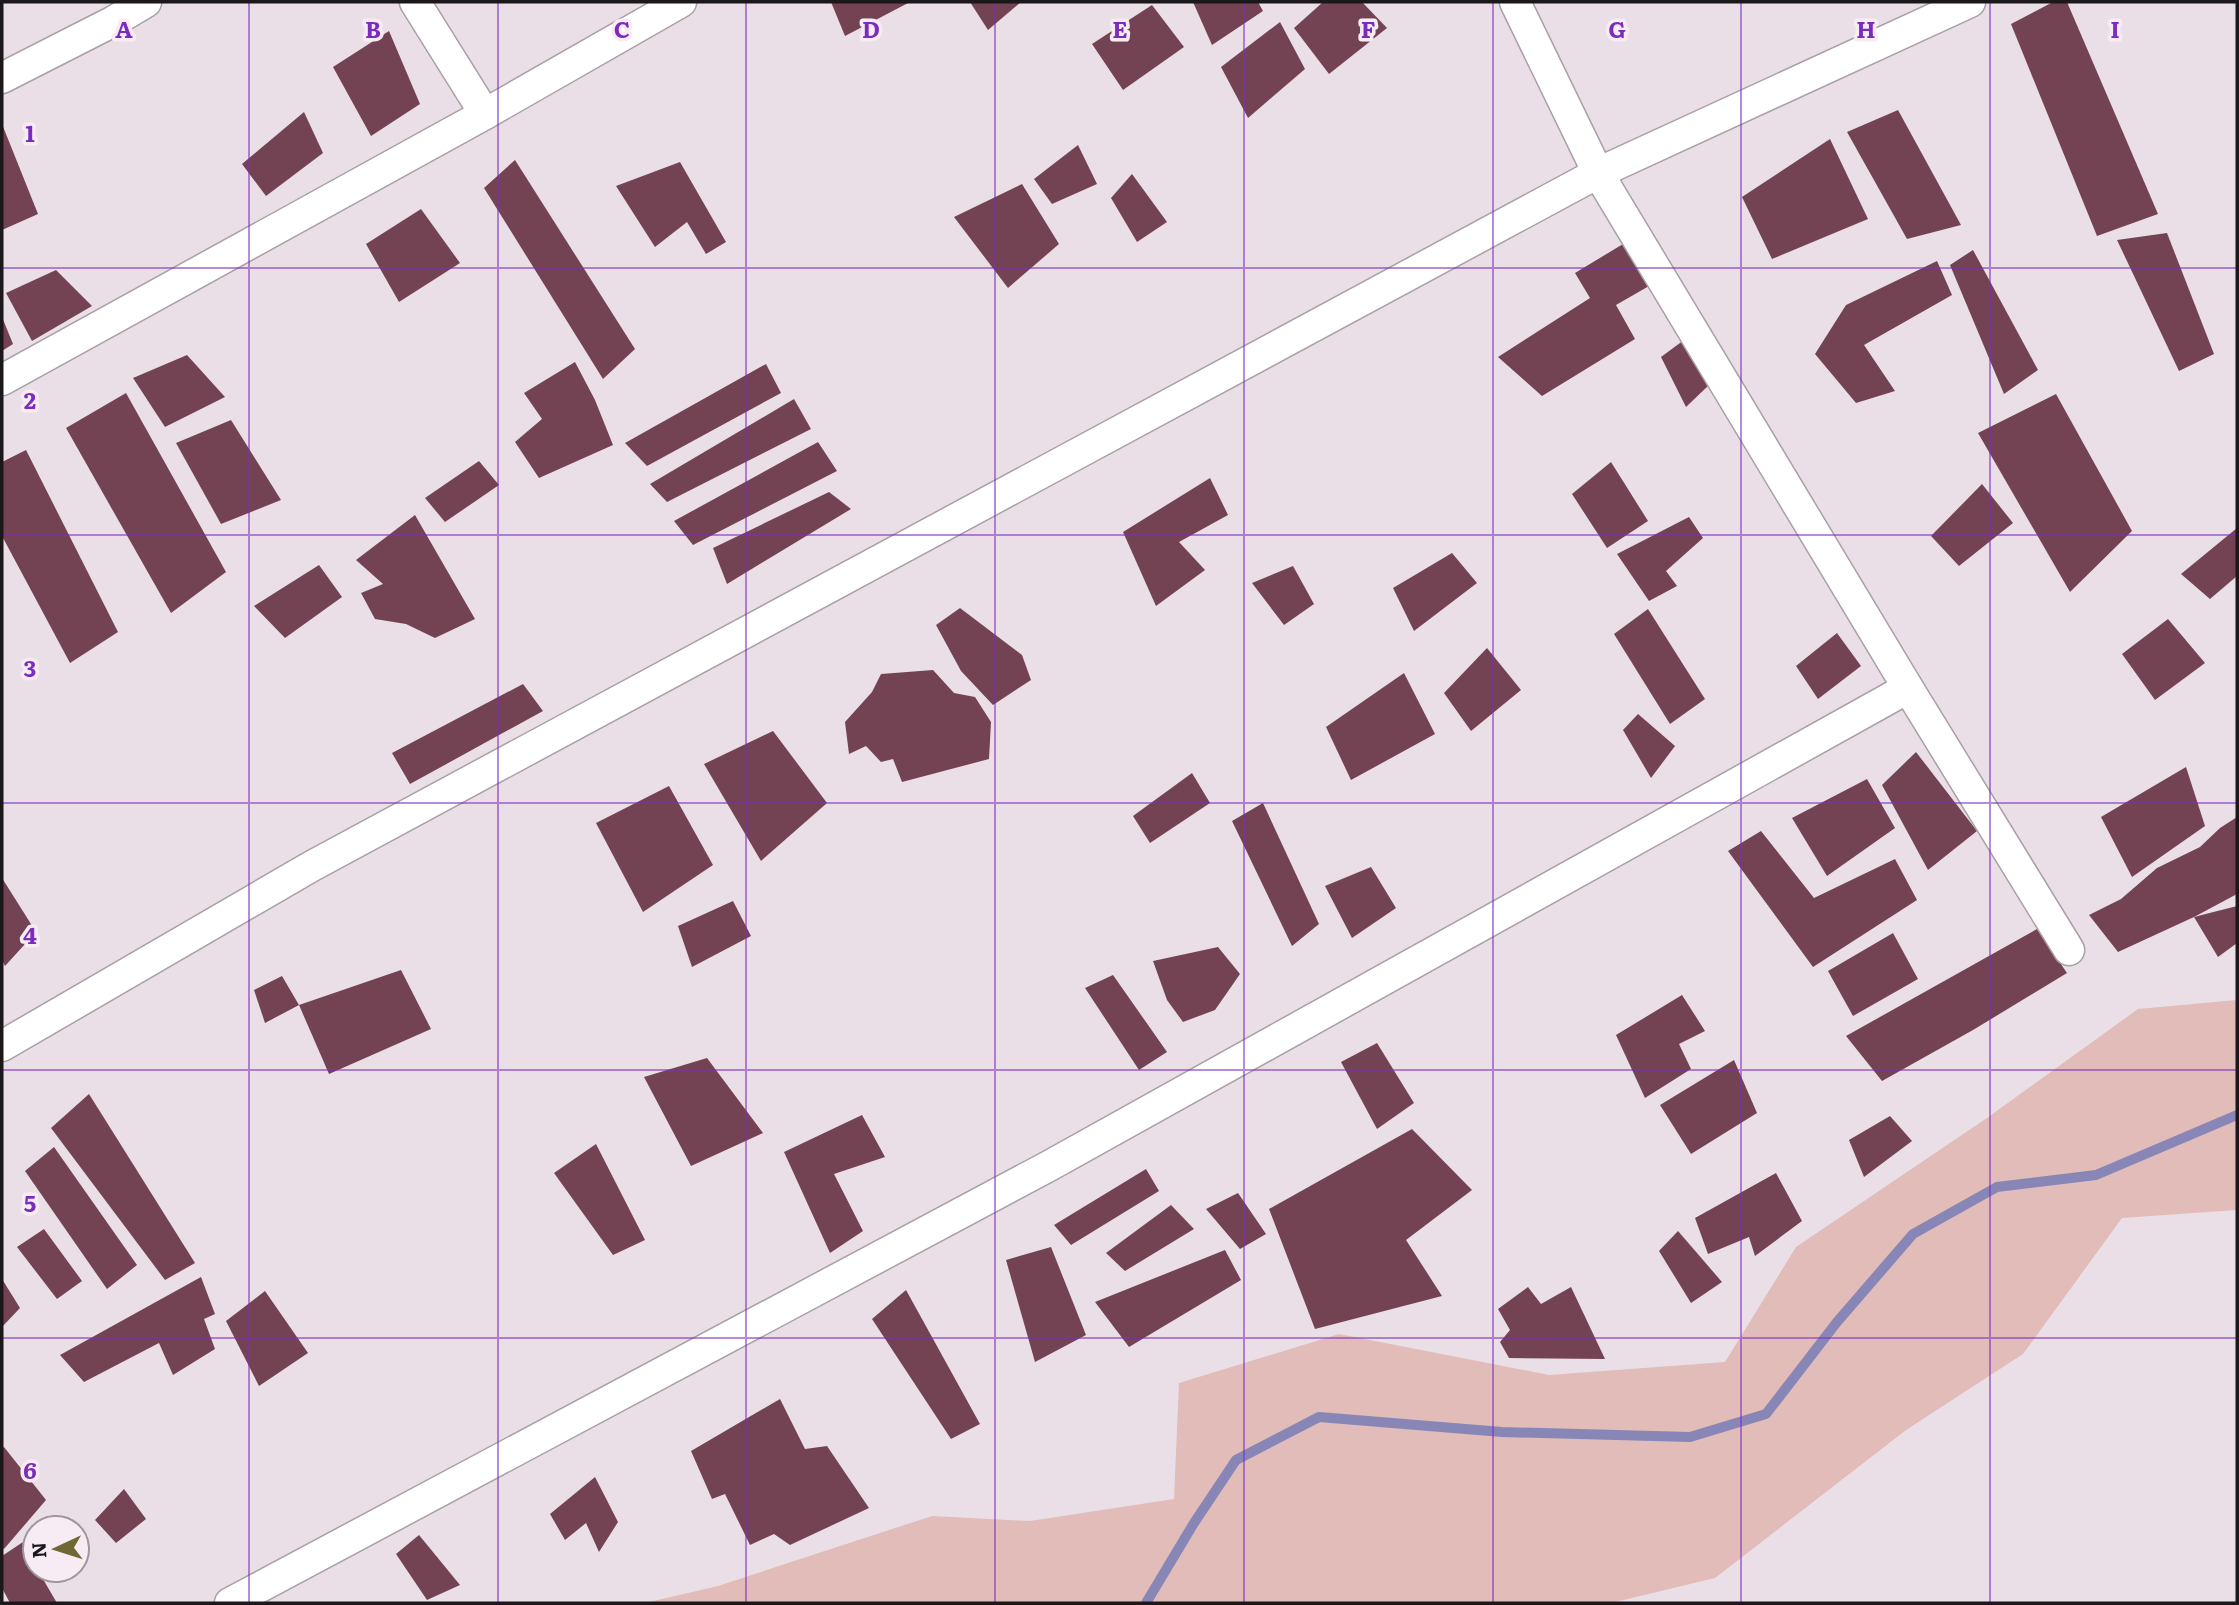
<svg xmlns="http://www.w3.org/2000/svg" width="2239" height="1605" viewBox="0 0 2239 1605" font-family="Literata,serif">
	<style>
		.green { fill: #e1bcb8 }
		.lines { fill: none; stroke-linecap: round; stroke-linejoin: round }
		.stream { stroke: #8786b6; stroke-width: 10 }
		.building { fill: #744353 }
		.minor-casing { stroke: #a99fa7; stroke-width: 33 }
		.minor { stroke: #fff; stroke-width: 30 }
		.grid { fill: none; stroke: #7b2cbf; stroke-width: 2; stroke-opacity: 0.55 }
		.grid-label { font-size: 23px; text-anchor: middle; font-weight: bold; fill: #7b2cbf; stroke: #f7ecf4; stroke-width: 7; stroke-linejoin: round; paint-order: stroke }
	</style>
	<rect width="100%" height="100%" fill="#eadfe7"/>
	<polygon class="green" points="2237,1000 2237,1210 2122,1218 2023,1354 1906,1430 1715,1578 1611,1603 645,1603 718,1586 932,1516 1030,1521 1174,1499 1179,1383 1339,1334 1549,1375 1725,1362 1796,1247 1987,1118 2138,1009"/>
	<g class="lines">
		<polyline class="stream" points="1146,1603 1194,1523 1236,1460 1319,1417 1502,1432 1690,1437 1766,1414 1837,1322 1913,1234 1997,1187 2096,1175 2237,1115"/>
	</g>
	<g class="building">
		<polygon points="831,2 910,2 845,36"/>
		<polygon points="970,2 1021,2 988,30"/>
		<polygon points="1193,2 1258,2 1263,11 1212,45"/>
		<polygon points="1323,2 1362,2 1387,28 1329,74 1294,28"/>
		<polygon points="2053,2 2067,2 2158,214 2097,236 2011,24"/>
		<polygon points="1152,5 1184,47 1123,90 1092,44"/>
		<polygon points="1280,22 1305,69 1248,118 1221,67"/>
		<polygon points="389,31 420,104 371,136 333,67"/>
		<polygon points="1898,110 1961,225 1907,239 1847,132"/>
		<polygon points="304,112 323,153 266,196 242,164"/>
		<polygon points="2,124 38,214 2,230"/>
		<polygon points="1830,139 1868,219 1772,259 1742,197"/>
		<polygon points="1078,145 1097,184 1052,204 1034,179"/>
		<polygon points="515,160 635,349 603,379 484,188"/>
		<polygon points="680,162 726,242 706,254 687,222 655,247 616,186"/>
		<polygon points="1132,174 1167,222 1137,242 1111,198"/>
		<polygon points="1022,184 1059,244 1008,288 954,217"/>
		<polygon points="421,209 460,263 399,302 366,244"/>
		<polygon points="2167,233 2214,354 2179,371 2117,240"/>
		<polygon points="1623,244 1649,286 1616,305 1635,339 1542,396 1498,357 1590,298 1575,273"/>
		<polygon points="1973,250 2038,370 2004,394 1950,265"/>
		<polygon points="1937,261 1952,295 1864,345 1895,391 1856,403 1815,354 1846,305"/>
		<polygon points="56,270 92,306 32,341 6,293"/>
		<polygon points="2,317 13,344 2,351"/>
		<polygon points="1684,340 1709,385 1686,407 1661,357"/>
		<polygon points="187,355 225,397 165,427 133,378"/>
		<polygon points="575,362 595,400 613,445 539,478 515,442 542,419 524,393"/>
		<polygon points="766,364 781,393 647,466 625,443"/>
		<polygon points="126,393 226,572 171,613 66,428"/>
		<polygon points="2056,394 2132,531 2070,592 1978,433"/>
		<polygon points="794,399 811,429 667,502 650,484"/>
		<polygon points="231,420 281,500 221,524 176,443"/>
		<polygon points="818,442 837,471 693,545 674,521"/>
		<polygon points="26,450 118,632 70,663 2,536 2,462"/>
		<polygon points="479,461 499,485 445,522 425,498"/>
		<polygon points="1611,462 1648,521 1607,548 1572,494"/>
		<polygon points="1210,478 1228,515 1179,542 1205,570 1156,606 1123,532"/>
		<polygon points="1982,484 2013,523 1959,566 1931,536"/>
		<polygon points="829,492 851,509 727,584 713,548"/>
		<polygon points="415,515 475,619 435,638 406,624 375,619 361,593 383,584 356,560"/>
		<polygon points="1689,517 1703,538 1666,571 1677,586 1649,601 1617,554"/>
		<polygon points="2237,528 2237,576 2210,599 2181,574"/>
		<polygon points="1452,553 1477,583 1414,631 1393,588"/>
		<polygon points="319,565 342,597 285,638 254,606"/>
		<polygon points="1293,566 1314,604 1284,625 1252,583"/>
		<polygon points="960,608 1022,655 1031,680 993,705 961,671 936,625"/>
		<polygon points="1648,609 1705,699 1670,724 1614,634"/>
		<polygon points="2168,619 2205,663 2155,700 2122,654"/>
		<polygon points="1837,633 1861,666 1818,699 1796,666"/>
		<polygon points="1487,648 1521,690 1471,731 1444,693"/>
		<polygon points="933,670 954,693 975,697 991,722 989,759 902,782 893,759 881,762 866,746 849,754 845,722 872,692 881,674"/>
		<polygon points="1404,673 1435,734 1351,780 1326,727"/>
		<polygon points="523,684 543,711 410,784 392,753"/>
		<polygon points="1638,714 1675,746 1651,778 1623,730"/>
		<polygon points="773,731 827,803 761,861 704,764"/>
		<polygon points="1916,752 1977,831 1928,870 1882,785"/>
		<polygon points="2186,767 2205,826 2132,877 2101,817"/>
		<polygon points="1192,773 1210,803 1150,843 1133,816"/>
		<polygon points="1867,779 1895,828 1827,876 1792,818"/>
		<polygon points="669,786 713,865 643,912 596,823"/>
		<polygon points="1263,803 1319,924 1292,946 1232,821"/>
		<polygon points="2237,817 2237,894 2194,917 2118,952 2089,915 2121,899 2157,868 2200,847 2220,828"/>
		<polygon points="1761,831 1814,898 1895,859 1917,900 1813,967 1728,851"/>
		<polygon points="1371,867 1396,908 1352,938 1325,886"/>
		<polygon points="2,878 36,932 5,966 2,960"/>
		<polygon points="733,901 751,936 692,967 678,926"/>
		<polygon points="2237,906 2237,943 2218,957 2194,917"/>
		<polygon points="2037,929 2067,973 1973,1030 1882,1081 1846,1036"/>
		<polygon points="1893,933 1918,979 1853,1016 1828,971"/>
		<polygon points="1218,947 1240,974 1215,1010 1183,1022 1167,1000 1153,961"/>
		<polygon points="401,970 431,1029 329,1074 299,1005"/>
		<polygon points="1113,975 1167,1052 1139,1070 1085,988"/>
		<polygon points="282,976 299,1005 265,1023 254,990"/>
		<polygon points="1682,995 1705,1031 1679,1044 1691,1069 1645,1098 1616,1035"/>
		<polygon points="1377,1043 1414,1103 1377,1129 1341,1062"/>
		<polygon points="707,1058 763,1133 691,1166 644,1077"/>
		<polygon points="1734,1060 1757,1113 1691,1154 1660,1105"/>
		<polygon points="89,1094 195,1263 165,1280 51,1128"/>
		<polygon points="862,1115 885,1157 834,1174 863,1231 830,1253 784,1152"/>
		<polygon points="1890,1116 1912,1141 1864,1177 1849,1140"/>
		<polygon points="1412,1129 1472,1190 1406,1240 1442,1296 1315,1329 1269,1209"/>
		<polygon points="596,1144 645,1240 613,1255 554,1173"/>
		<polygon points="54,1147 137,1265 107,1289 25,1171"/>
		<polygon points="1146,1169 1159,1191 1071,1245 1054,1225"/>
		<polygon points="1776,1173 1802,1221 1755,1256 1749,1237 1708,1254 1695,1218"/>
		<polygon points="1238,1193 1266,1234 1240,1249 1206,1209"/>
		<polygon points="1171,1205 1194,1229 1125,1271 1106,1253"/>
		<polygon points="44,1229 82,1281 57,1299 17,1247"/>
		<polygon points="1678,1231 1722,1282 1691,1303 1659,1251"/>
		<polygon points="1051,1247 1086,1335 1035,1362 1006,1260"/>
		<polygon points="1225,1250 1241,1280 1129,1347 1095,1302"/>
		<polygon points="201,1277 215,1314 204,1319 215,1349 173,1375 159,1343 84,1382 60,1355"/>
		<polygon points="2,1279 20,1308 2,1327"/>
		<polygon points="1528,1287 1541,1304 1571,1287 1605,1359 1509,1358 1500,1342 1510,1330 1498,1309"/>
		<polygon points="906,1290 980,1424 951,1439 872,1319"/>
		<polygon points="265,1291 308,1353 259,1386 226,1321"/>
		<polygon points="780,1399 805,1449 827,1446 869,1508 790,1545 774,1534 750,1545 725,1494 712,1499 691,1451"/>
		<polygon points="4,1447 46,1500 4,1549 2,1547 2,1449"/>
		<polygon points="595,1477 618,1522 599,1552 586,1523 565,1540 550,1514"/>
		<polygon points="124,1489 146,1519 116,1543 95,1520"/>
		<polygon points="35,1534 35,1570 43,1570 40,1574 57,1603 10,1603 2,1588 2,1556"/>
		<polygon points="419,1535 460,1585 427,1600 396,1554"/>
	</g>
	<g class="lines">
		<defs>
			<g id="minor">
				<polyline points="415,2 485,114"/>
				<polyline points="1515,2 1598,173 1908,688 2069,950"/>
				<polyline points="2,78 114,21 146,2"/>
				<polyline points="2,380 485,114 681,2"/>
				<polyline points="2,1046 312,866 1598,173 1970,2"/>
				<polyline points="230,1603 1049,1166 1908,688"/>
			</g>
		</defs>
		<use href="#minor" class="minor-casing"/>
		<use href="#minor" class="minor"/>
	</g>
	<path class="grid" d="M249 2V1603M498 2V1603M746 2V1603M995 2V1603M1244 2V1603M1493 2V1603M1741 2V1603M1990 2V1603M2 268H2237M2 535H2237M2 803H2237M2 1070H2237M2 1338H2237"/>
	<g class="grid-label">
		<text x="124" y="38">A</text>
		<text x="373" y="38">B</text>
		<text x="622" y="38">C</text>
		<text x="871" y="38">D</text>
		<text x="1120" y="38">E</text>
		<text x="1368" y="38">F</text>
		<text x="1617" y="38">G</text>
		<text x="1866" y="38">H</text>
		<text x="2115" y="38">I</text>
		<text x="30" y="142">1</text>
		<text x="30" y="409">2</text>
		<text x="30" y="677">3</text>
		<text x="30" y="944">4</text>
		<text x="30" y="1212">5</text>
		<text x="30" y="1479">6</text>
	</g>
	<rect width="2239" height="1605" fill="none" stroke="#1b171a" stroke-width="7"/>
	<g transform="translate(56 1549) rotate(266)"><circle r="33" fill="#f7ecf4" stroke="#9f979d" stroke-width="2"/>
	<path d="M0-5L12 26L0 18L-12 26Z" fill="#706834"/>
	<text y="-10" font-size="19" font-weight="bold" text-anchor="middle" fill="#1b171a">N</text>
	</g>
</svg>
